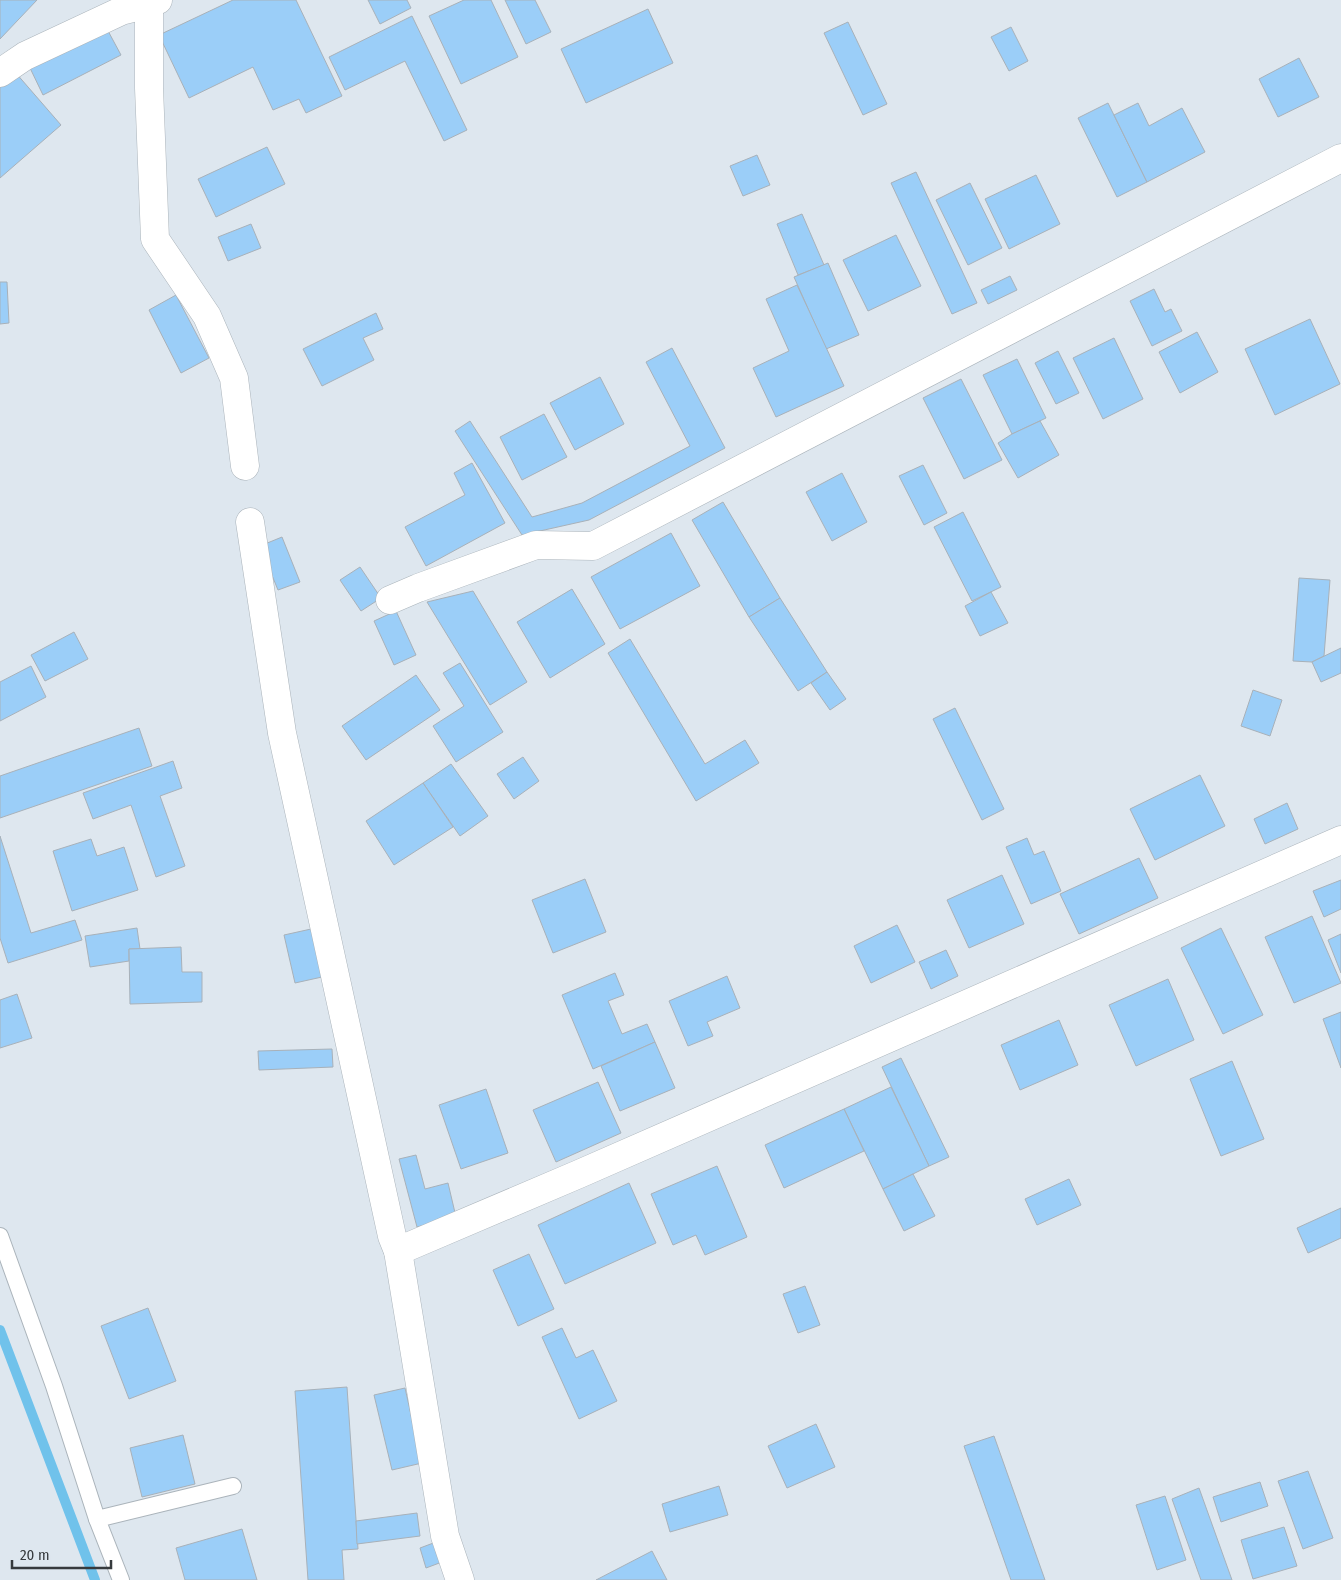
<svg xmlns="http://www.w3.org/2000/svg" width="1341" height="1580" viewBox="0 0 1341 1580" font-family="'Fira Sans Condensed',sans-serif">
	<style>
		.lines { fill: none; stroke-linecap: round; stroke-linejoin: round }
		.stream { stroke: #70c2eb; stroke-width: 10 }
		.building { fill: #9bcef8; stroke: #a8b1b9 }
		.lane-casing { stroke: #abb4bb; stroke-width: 18 }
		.street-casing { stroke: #abb4bb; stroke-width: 29 }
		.lane { stroke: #fff; stroke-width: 16 }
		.street { stroke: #fff; stroke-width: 28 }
	</style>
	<rect width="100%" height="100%" fill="#dee7ef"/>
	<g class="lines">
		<polyline class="stream" points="0,1330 95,1580"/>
	</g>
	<g class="building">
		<polygon points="0,0 37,0 0,39"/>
		<polygon points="233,0 296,0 342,96 306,113 299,99 273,110 253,67 189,98 159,35"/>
		<polygon points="368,0 407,0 411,8 380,24"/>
		<polygon points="464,0 491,0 518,57 461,84 429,16"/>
		<polygon points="505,0 535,0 551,32 526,44"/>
		<polygon points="648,9 673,63 586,103 561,49"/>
		<polygon points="412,16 467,130 444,141 405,61 345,90 329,57"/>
		<polygon points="848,22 887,104 863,115 824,33"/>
		<polygon points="1011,27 1028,61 1009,71 991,37"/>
		<polygon points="107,29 121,55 43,95 30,68"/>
		<polygon points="1299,58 1319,97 1278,117 1259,79"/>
		<polygon points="15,72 61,125 0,178 0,85"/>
		<polygon points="1108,103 1147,182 1117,197 1078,118"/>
		<polygon points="1138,103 1149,126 1182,108 1205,152 1147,182 1114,115"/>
		<polygon points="267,147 285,184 216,217 198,179"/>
		<polygon points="757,155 770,185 743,196 730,166"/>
		<polygon points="916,172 977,303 952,314 891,183"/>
		<polygon points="1036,175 1060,224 1009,249 985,199"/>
		<polygon points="970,183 1002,248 968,265 936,200"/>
		<polygon points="802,214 824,265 798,275 777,224"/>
		<polygon points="251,224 261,248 228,261 218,237"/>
		<polygon points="896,235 921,286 868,311 843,260"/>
		<polygon points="828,263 859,335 826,349 794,277"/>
		<polygon points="1010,276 1017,290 988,304 981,290"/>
		<polygon points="0,282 7,282 9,323 0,324"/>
		<polygon points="797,285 844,386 776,417 753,368 789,351 766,299"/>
		<polygon points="1154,289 1165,312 1171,309 1182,331 1152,346 1130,301"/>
		<polygon points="176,295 209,358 181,373 149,310"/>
		<polygon points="376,313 383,329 363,338 374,360 322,386 303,349"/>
		<polygon points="1310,319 1340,384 1275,415 1245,349"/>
		<polygon points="1197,332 1218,372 1180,393 1159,352"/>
		<polygon points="1114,338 1143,399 1103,419 1073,358"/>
		<polygon points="672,348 725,448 589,520 522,535 455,431 470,421 532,517 582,503 690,446 646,362"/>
		<polygon points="1058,351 1079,393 1056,404 1035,363"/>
		<polygon points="1017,359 1046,418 1012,434 983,375"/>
		<polygon points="600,377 624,424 575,450 550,403"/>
		<polygon points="961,379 1002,460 964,479 923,398"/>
		<polygon points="544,414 567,457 522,480 500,437"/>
		<polygon points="1040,421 1059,455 1018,478 998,443 1012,434"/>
		<polygon points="472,463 505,523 426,566 405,527 465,495 454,473"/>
		<polygon points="923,465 947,513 924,525 899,476"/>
		<polygon points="842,473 867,522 832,541 806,492"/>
		<polygon points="723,502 780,598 749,617 692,520"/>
		<polygon points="963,512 1001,587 972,601 934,527"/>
		<polygon points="671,533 700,586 620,629 591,577"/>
		<polygon points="282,537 300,582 278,590 260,546"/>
		<polygon points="360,567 381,598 361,611 340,580"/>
		<polygon points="1299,578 1330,580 1324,656 1312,662 1293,661"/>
		<polygon points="572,589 605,644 550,678 517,622"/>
		<polygon points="473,591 527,682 490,705 427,602"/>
		<polygon points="991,592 1008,623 980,636 965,606"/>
		<polygon points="780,598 827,672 798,691 749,617"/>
		<polygon points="396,611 416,655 394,665 374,621"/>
		<polygon points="74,632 88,659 45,681 31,655"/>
		<polygon points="630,639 705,764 745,740 759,763 696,801 608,653"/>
		<polygon points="1341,648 1341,673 1321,682 1312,662"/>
		<polygon points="460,663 503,732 456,762 433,726 464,706 443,673"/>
		<polygon points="31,666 46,697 0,721 0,682"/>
		<polygon points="827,672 846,699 830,710 811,683"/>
		<polygon points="416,675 440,710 366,760 342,726"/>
		<polygon points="1253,690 1282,700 1270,736 1241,726"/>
		<polygon points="955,708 1004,809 982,820 933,719"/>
		<polygon points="139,728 152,766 0,818 0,776"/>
		<polygon points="523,757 539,781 514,799 497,774"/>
		<polygon points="173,761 182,788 160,796 185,866 156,877 131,805 93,819 83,793"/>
		<polygon points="451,764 488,816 460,836 423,783"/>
		<polygon points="1200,775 1225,826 1155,860 1130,809"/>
		<polygon points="423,783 453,827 394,865 366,821"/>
		<polygon points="1287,803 1298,829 1265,844 1254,819"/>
		<polygon points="0,836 31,933 75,920 82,940 8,963 0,938"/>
		<polygon points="1027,838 1034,855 1044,851 1061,891 1031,904 1006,847"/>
		<polygon points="91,839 97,856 124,847 138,890 72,911 53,851"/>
		<polygon points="1139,858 1158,898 1079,934 1060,894"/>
		<polygon points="1002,875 1024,924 969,948 947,900"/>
		<polygon points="585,879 606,932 553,953 532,900"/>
		<polygon points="1341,880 1341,909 1324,917 1313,891"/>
		<polygon points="1312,916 1341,983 1294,1003 1265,937"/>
		<polygon points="897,925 915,962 871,983 854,946"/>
		<polygon points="137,928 140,949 129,949 129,961 90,967 85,936"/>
		<polygon points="1221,928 1263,1015 1223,1034 1181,948"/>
		<polygon points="311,929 322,977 295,983 284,935"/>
		<polygon points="1341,934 1341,973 1328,940"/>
		<polygon points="181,947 182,972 202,972 202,1002 130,1004 129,949"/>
		<polygon points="946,950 958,976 931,989 919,962"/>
		<polygon points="615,973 624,995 608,1001 622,1034 647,1024 655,1042 593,1069 562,995"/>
		<polygon points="727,976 740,1008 707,1022 713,1036 688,1046 669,1001"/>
		<polygon points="1168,979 1194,1040 1136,1066 1109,1005"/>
		<polygon points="17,994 32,1038 0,1048 0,1000"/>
		<polygon points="1341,1012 1341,1068 1323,1019"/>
		<polygon points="1059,1020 1078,1065 1020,1090 1001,1045"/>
		<polygon points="655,1042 675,1088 620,1111 601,1066"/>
		<polygon points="332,1049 333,1067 259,1070 258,1051"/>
		<polygon points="901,1058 949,1157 929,1166 882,1067"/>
		<polygon points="1232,1061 1264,1139 1221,1156 1190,1079"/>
		<polygon points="598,1082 621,1133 556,1162 533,1110"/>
		<polygon points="891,1087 929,1166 883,1189 844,1109"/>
		<polygon points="486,1089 508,1153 461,1169 439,1105"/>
		<polygon points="844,1109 864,1151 784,1188 765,1145"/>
		<polygon points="416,1155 425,1189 448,1183 456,1217 417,1227 399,1159"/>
		<polygon points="717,1166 747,1237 705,1255 696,1235 673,1245 651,1194"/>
		<polygon points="913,1174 935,1216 904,1231 883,1189"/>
		<polygon points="1069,1179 1081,1205 1037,1225 1025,1199"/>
		<polygon points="629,1183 656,1243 565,1284 538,1225"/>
		<polygon points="1341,1208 1341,1238 1308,1253 1297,1228"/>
		<polygon points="529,1254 554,1309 518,1326 493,1270"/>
		<polygon points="805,1286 820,1325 798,1333 783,1294"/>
		<polygon points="148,1308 176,1381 129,1399 101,1326"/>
		<polygon points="562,1328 576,1358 593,1350 617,1401 579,1419 542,1337"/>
		<polygon points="347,1387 358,1549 342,1550 344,1580 308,1580 295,1391"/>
		<polygon points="405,1388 422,1463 392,1470 374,1395"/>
		<polygon points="816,1424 835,1467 787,1488 768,1446"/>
		<polygon points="183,1435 195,1484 142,1497 130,1448"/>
		<polygon points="994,1436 1045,1580 1011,1580 964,1446"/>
		<polygon points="1308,1471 1333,1538 1303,1549 1278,1481"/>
		<polygon points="1260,1482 1268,1506 1221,1522 1213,1497"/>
		<polygon points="719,1486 728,1515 670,1532 662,1504"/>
		<polygon points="1199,1488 1232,1580 1201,1580 1172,1499"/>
		<polygon points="1165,1496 1186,1560 1157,1570 1136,1505"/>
		<polygon points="417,1513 420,1536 357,1544 356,1521"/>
		<polygon points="1284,1527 1297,1566 1253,1579 1241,1540"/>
		<polygon points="242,1529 257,1580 185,1580 176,1548"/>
		<polygon points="436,1542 442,1562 426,1568 420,1548"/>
		<polygon points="652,1551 667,1580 596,1580"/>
	</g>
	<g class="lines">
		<defs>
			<g id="lane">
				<polyline points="0,1236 54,1386 97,1519 121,1580"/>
				<polyline points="97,1519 233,1486"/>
			</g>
			<g id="street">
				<polyline points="143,0 149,4 149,88 155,239 207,316 234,378 245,466"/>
				<polyline points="0,73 25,56 121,11 149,4 158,0"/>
				<polyline points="250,522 282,733 392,1236 398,1251 445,1536 460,1580"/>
				<polyline points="390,600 418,588 536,545 593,546 1341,158"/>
				<polyline points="398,1251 579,1174 1341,840"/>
			</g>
		</defs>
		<use href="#lane" class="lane-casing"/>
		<use href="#street" class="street-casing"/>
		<use href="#lane" class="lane"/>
		<use href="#street" class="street"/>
	</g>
	<path d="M12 1560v8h99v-8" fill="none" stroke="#363a3d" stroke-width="2.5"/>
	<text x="20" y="1560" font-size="15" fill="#363a3d" stroke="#dee7ef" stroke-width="4" paint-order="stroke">20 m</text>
</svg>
